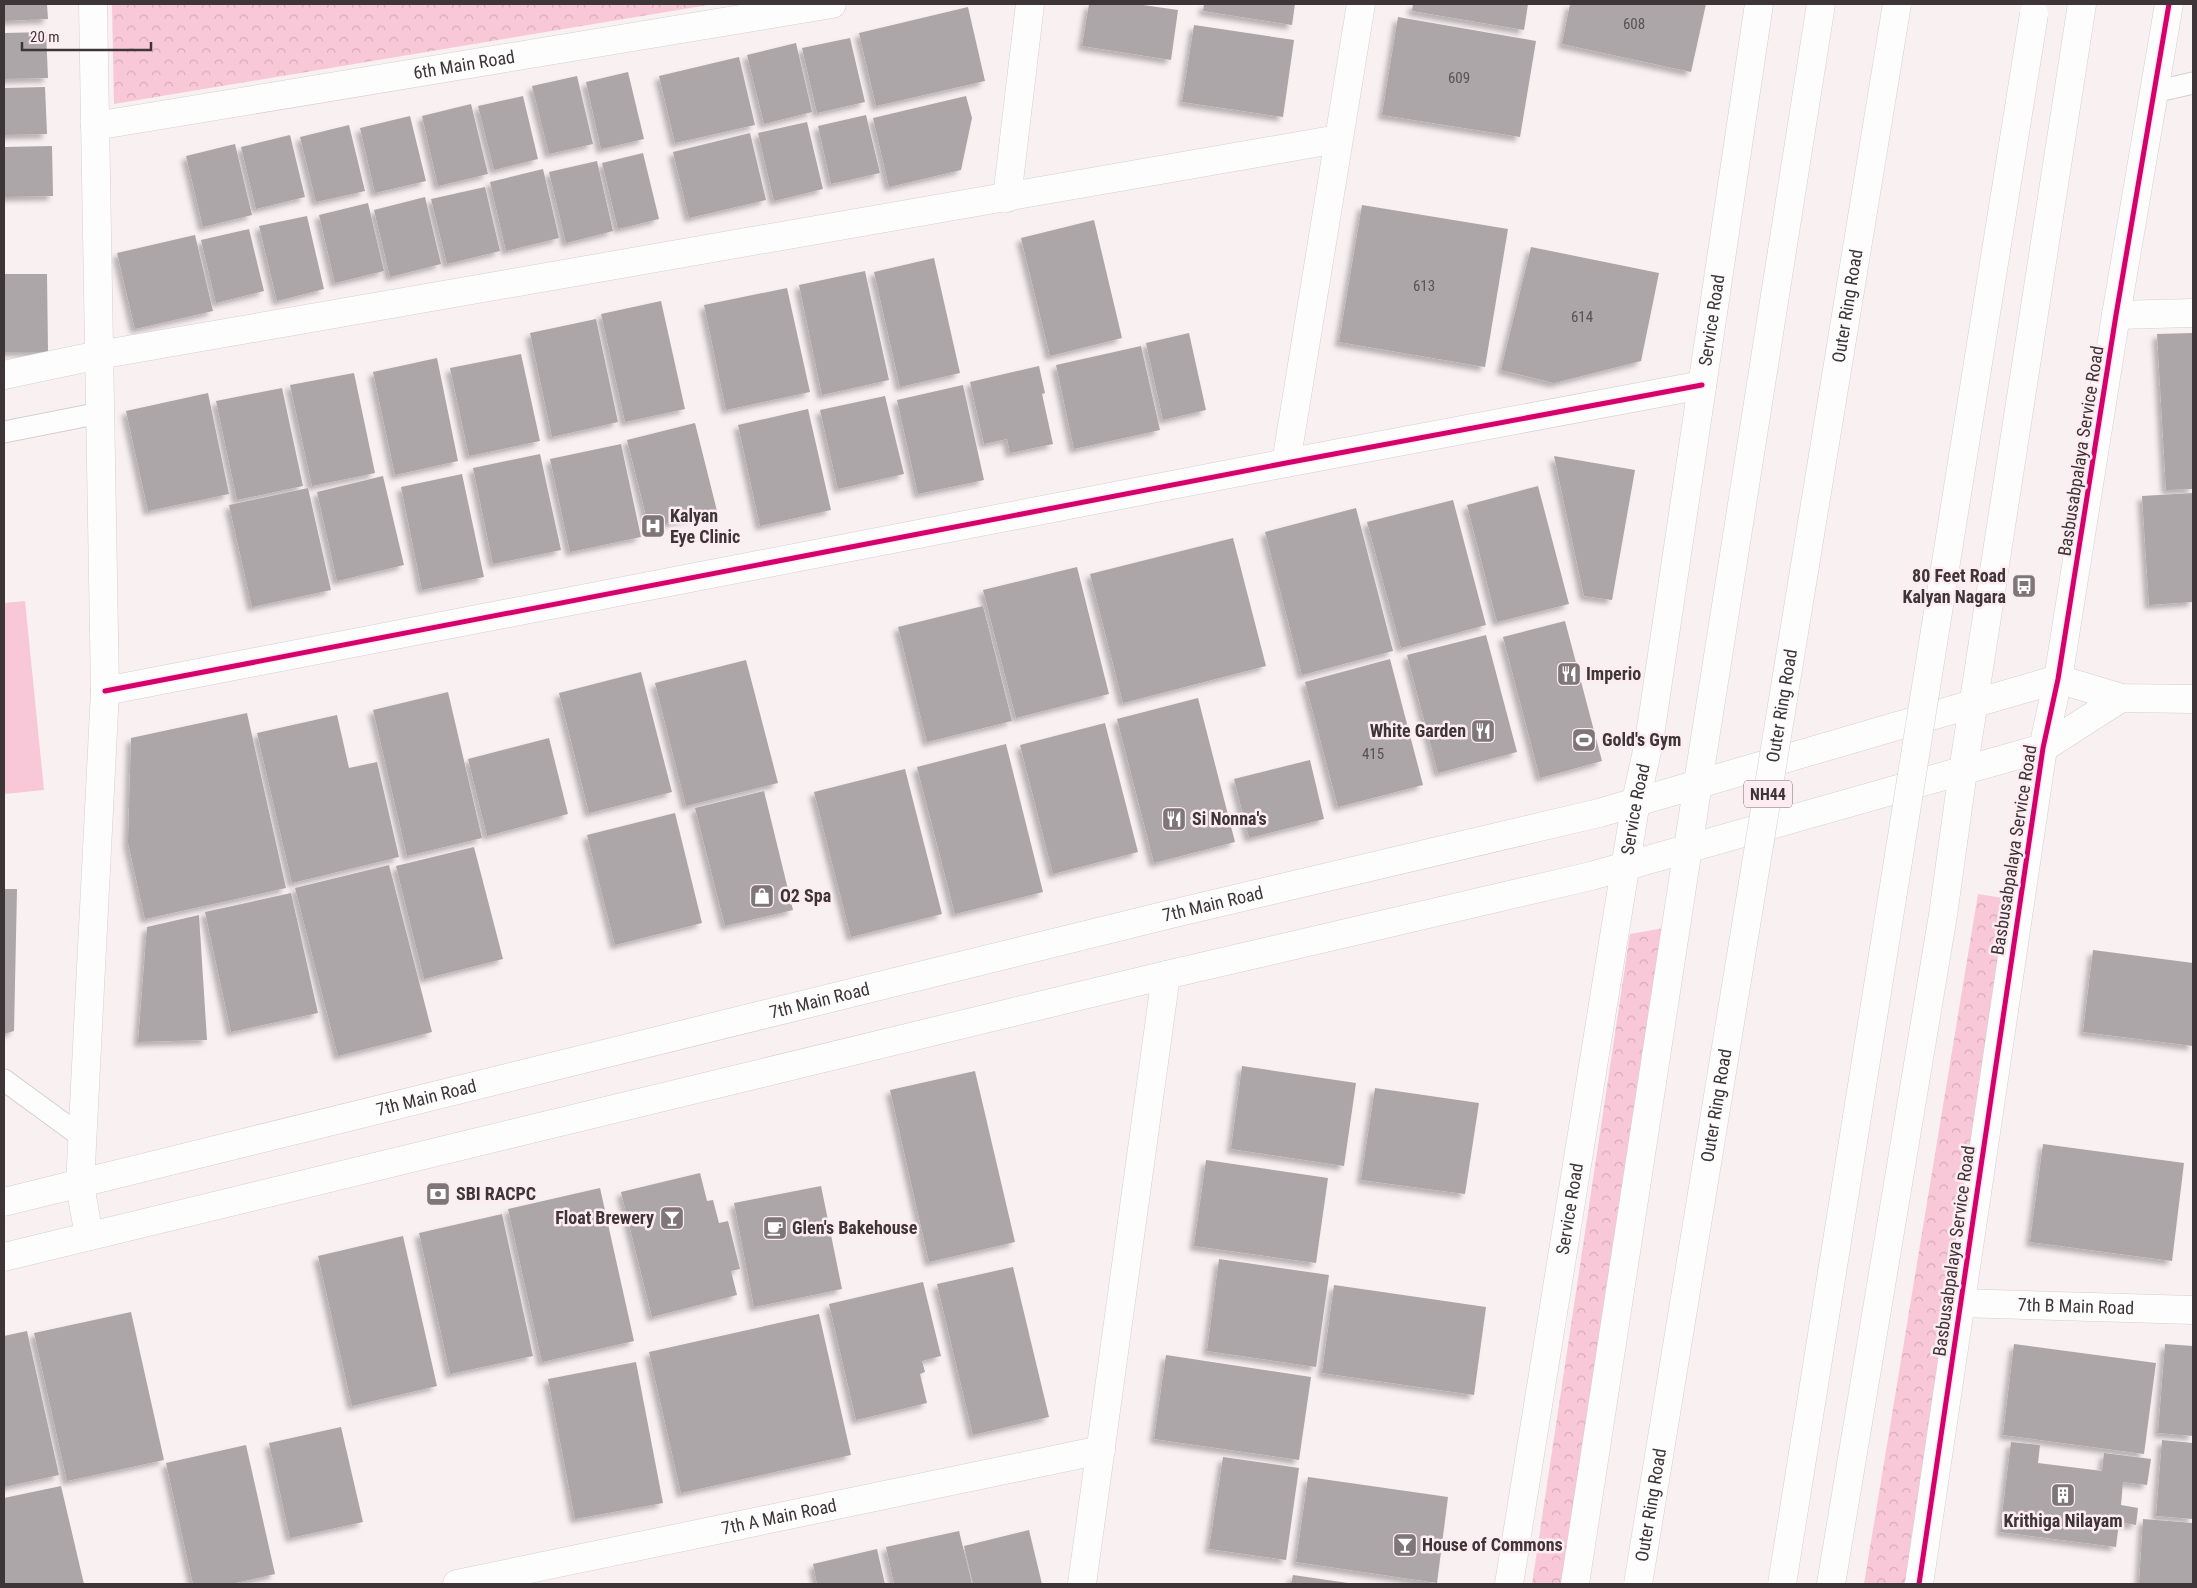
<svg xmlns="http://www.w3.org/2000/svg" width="2197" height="1588" viewBox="0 0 2197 1588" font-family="'Roboto Condensed',sans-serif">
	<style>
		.green { fill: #f8c8d8 }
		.park { fill: url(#park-crowns) }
		.building { fill: #ada6a8; filter: url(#shadow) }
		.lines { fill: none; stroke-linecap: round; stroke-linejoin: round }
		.service-casing { stroke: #d5ced0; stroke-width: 23 }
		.minor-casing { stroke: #d5ced0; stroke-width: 29 }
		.tertiary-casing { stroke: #d5ced0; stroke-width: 29 }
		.secondary-casing { stroke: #d5ced0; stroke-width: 29 }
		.trunk-casing { stroke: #d5ced0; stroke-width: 29 }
		.service { stroke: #fefdfd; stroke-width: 21 }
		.minor { stroke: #fefdfd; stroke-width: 28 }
		.tertiary { stroke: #fefdfd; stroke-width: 28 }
		.secondary { stroke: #fefdfd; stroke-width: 28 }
		.trunk { stroke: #fefdfd; stroke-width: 28 }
		.trunk-bridge-casing { stroke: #d5ced0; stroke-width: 29; stroke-linecap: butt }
		.trunk-bridge { stroke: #fefdfd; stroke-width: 28 }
		.cycleway-casing { stroke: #fdecf1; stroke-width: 8 }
		.cycleway { stroke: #d6006c; stroke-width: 5 }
		.labels { text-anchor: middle; stroke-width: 5; stroke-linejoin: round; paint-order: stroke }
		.number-label { font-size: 15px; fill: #595154 }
		.shield { fill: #fdecf1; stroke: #776c70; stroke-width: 1 }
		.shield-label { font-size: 16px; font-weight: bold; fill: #3d3538 }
		.street-label { font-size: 18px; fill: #3d3538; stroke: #fdecf1 }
		.poi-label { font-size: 18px; font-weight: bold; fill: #3d3538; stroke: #fdecf1; text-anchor: start }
	</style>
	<defs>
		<pattern id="park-crowns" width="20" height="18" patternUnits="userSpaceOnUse" patternTransform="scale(1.25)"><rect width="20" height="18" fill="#f8c8d8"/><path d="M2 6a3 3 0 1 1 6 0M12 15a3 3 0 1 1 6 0" fill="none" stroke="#d6acba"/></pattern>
		<filter id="shadow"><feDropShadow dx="-4.5" dy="4.5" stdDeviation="2.5" flood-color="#0004"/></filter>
	</defs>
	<rect width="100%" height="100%" fill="#f9f0f2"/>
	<polygon class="green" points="25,601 44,790 4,794 4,603"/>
	<g class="park">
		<polygon points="112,4 714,4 114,104"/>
		<polygon points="1978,894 2016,900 1907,1584 1864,1584"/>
		<polygon points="1664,928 1562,1584 1532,1584 1630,934"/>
	</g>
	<g class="building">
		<polygon points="4,4 47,4 48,19 4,21"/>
		<polygon points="1089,4 1136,4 1178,10 1171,60 1082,46"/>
		<polygon points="1204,4 1295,4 1292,25 1203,11"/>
		<polygon points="1413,4 1528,4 1524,30 1412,11"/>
		<polygon points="1570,4 1706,4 1691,72 1562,44"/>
		<polygon points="968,7 985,81 876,106 859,33"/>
		<polygon points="1398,17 1536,41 1520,137 1382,115"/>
		<polygon points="1194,25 1294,40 1283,117 1182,102"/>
		<polygon points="46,32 48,78 4,79 4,33"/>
		<polygon points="850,38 865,102 817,113 802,48"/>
		<polygon points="796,43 812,112 764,124 747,55"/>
		<polygon points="739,57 755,125 675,143 659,76"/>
		<polygon points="628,72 644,139 601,149 586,82"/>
		<polygon points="577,76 593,144 549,154 532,86"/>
		<polygon points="45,87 47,134 4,135 4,88"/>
		<polygon points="523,96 538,159 494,170 478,106"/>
		<polygon points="966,96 972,118 961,170 889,187 873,118"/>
		<polygon points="471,104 488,174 438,186 422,116"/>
		<polygon points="866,115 880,173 831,184 818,126"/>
		<polygon points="410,116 426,181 375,193 360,128"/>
		<polygon points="807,122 823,189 774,201 758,133"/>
		<polygon points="349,125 365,191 316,202 300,137"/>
		<polygon points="750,133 766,200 689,218 673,152"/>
		<polygon points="290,135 305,197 256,209 241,147"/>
		<polygon points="235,144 252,215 203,227 186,156"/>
		<polygon points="52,146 53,196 4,197 4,147"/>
		<polygon points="643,153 659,219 618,229 602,163"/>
		<polygon points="597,161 613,231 566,243 549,172"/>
		<polygon points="543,169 559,238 506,251 490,182"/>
		<polygon points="485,187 500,251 447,264 431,199"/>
		<polygon points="425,197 441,264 390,277 374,210"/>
		<polygon points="368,203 384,271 335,283 319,215"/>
		<polygon points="1362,205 1508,229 1485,367 1339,342"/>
		<polygon points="307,216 324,289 277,301 259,226"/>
		<polygon points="1094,220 1122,338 1050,356 1021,238"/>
		<polygon points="249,229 264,291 216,303 201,240"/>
		<polygon points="195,235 213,311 135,329 117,253"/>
		<polygon points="1531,247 1659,273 1641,361 1554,383 1501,370"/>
		<polygon points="934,258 960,373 900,387 874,272"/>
		<polygon points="865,271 889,380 822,395 799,285"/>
		<polygon points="4,274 47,274 48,352 4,352"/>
		<polygon points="787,288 810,392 726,410 704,305"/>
		<polygon points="661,301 685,409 625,422 601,314"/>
		<polygon points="596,319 618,422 552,437 530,333"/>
		<polygon points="1189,333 1206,410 1163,420 1146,343"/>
		<polygon points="2193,333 2193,489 2166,490 2157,334"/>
		<polygon points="1141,346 1160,430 1074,449 1056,365"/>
		<polygon points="521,354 540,441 469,456 450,368"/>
		<polygon points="437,358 458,461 395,475 373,372"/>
		<polygon points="1039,366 1045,393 1042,394 1053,444 1010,453 1007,439 984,444 970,382"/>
		<polygon points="354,373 375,473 312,486 290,385"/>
		<polygon points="963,385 984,480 918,494 897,400"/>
		<polygon points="282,388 303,486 237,500 216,401"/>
		<polygon points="208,393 229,494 148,511 126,411"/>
		<polygon points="885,396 904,474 838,489 820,410"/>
		<polygon points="808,409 831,510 760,526 738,425"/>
		<polygon points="695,423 717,511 649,528 627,440"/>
		<polygon points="621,444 641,537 570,552 550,459"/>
		<polygon points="540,454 561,550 493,564 473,468"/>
		<polygon points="1554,456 1635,470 1612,600 1584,596"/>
		<polygon points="462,474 484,577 422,590 401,487"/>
		<polygon points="383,476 404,565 337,581 317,492"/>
		<polygon points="1538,486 1569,604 1497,622 1467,505"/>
		<polygon points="308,488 331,590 252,607 229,505"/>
		<polygon points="2193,493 2193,602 2149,605 2142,496"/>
		<polygon points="1453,500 1486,625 1401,648 1367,522"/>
		<polygon points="1356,508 1393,651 1302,675 1265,532"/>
		<polygon points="1233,538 1266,666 1123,703 1090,574"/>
		<polygon points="1077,567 1109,694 1016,718 983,590"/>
		<polygon points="983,606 1012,721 927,742 898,627"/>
		<polygon points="1565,621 1602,761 1540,778 1503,637"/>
		<polygon points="1486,635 1517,752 1438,773 1407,655"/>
		<polygon points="1390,659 1423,785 1338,807 1305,682"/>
		<polygon points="746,660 778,783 686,806 655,683"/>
		<polygon points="641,672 672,792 589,813 559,693"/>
		<polygon points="448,692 482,838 407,856 373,710"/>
		<polygon points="1198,698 1235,842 1154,863 1117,719"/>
		<polygon points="247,713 286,888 145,919 128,843 131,738"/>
		<polygon points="337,715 349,768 377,762 399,857 292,883 257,733"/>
		<polygon points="1105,723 1138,852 1053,874 1020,745"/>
		<polygon points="549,738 568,814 487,836 468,759"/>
		<polygon points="1006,744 1043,892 955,914 917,767"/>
		<polygon points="1310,760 1324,819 1249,838 1234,779"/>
		<polygon points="905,769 942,914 851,937 814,792"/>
		<polygon points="764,791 793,910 725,926 695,808"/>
		<polygon points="675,813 702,923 615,945 587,835"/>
		<polygon points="474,847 503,959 424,979 396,866"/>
		<polygon points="389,865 432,1032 338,1056 295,888"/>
		<polygon points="4,889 17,889 14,1031 4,1034"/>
		<polygon points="291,893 318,1013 231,1032 205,912"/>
		<polygon points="199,915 207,1040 138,1042 147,927"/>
		<polygon points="2093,950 2193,963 2193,1046 2083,1032"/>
		<polygon points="1242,1066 1356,1083 1344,1166 1231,1149"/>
		<polygon points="975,1071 1015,1242 929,1262 890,1090"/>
		<polygon points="1375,1088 1479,1103 1465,1194 1361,1180"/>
		<polygon points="2043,1144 2184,1163 2172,1261 2030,1242"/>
		<polygon points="1206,1160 1328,1178 1316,1263 1194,1246"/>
		<polygon points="700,1173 707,1201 713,1200 719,1223 728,1221 740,1269 731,1271 737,1295 652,1317 621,1192"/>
		<polygon points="821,1186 842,1289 754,1307 734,1203"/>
		<polygon points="600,1188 634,1341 542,1362 508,1209"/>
		<polygon points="502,1214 533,1356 450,1374 419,1233"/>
		<polygon points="403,1236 437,1386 352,1406 318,1256"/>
		<polygon points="1219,1259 1329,1275 1316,1367 1207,1351"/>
		<polygon points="1013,1267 1049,1417 973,1435 937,1284"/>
		<polygon points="923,1282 941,1356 922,1361 925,1372 920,1374 927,1403 856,1420 829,1304"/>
		<polygon points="1334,1285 1486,1307 1474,1395 1322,1373"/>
		<polygon points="131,1312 164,1460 67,1481 34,1333"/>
		<polygon points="819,1314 851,1455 681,1493 649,1352"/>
		<polygon points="27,1331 59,1475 4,1487 4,1336"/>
		<polygon points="2014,1344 2156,1363 2144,1454 2003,1435"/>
		<polygon points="2165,1344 2193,1346 2193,1436 2158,1433"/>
		<polygon points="1166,1355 1311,1377 1299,1460 1154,1439"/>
		<polygon points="636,1362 663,1503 575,1519 548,1379"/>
		<polygon points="341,1427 363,1522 290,1538 269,1443"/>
		<polygon points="2162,1440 2193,1443 2193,1519 2156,1516"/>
		<polygon points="2011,1442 2040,1445 2038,1463 2102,1471 2104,1453 2151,1459 2147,1485 2123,1482 2121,1505 2138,1508 2136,1525 2119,1522 2116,1547 2000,1532"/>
		<polygon points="246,1445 275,1574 231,1584 193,1584 166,1463"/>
		<polygon points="1223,1457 1299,1468 1286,1560 1209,1549"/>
		<polygon points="1308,1477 1448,1497 1437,1583 1296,1562"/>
		<polygon points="61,1486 84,1584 4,1584 4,1498"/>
		<polygon points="2143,1519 2193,1523 2193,1584 2139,1584"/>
		<polygon points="1029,1530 1042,1584 973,1584 964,1546"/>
		<polygon points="959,1531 972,1584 894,1584 886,1547"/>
		<polygon points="877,1549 885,1584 817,1584 813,1564"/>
		<polygon points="1293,1575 1348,1583 1347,1584 1291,1584"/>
	</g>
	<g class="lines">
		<defs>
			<g id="service">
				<polyline points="2154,92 2193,83"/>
				<polyline points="4,432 100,413"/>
				<polyline points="4,1080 82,1137"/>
			</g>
			<g id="minor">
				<path id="s1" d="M95 126 832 4"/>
				<polyline points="1007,198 1030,4"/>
				<polyline points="2116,315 2193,313"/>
				<polyline points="4,375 99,355 1338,139"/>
				<polyline points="1286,463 1361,4"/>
				<polyline points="105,691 1286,463 1702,385"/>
				<polyline points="89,1236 80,1185 105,691 93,4"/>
				<path id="s2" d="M1960 1303 2193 1310"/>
				<path id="s3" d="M457 1584 1101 1450"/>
				<polyline points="1082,1584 1166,975"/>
			</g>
			<g id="tertiary">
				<polyline points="2058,679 2121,698 2193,699"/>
				<polyline points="2043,748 2121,698"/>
				<path id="s4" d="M1509 1584 1636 801 1649 742 1759 4"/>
				<polyline points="1919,1584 2043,748 2058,679 2116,315 2169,4"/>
			</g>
			<g id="secondary">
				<path id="s5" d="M4 1202 1167 915 1599 813 2058 679"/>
				<polyline points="4,1257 1166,975 1591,876 2043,748"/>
			</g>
			<g id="trunk">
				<polyline points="1575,1584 1698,783 1821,4"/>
				<polyline points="1831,1584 1943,915 1963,771 2082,4"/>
			</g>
		</defs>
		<use href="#service" class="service-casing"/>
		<use href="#minor" class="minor-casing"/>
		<use href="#tertiary" class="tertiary-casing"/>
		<use href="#secondary" class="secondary-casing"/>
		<use href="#trunk" class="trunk-casing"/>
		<use href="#service" class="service"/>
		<use href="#minor" class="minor"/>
		<use href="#tertiary" class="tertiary"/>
		<use href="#secondary" class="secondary"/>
		<use href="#trunk" class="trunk"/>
		<defs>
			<g id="trunk-bridge">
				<path id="s6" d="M1638 1584 1897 4"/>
				<polyline points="1782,1584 2034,14"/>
			</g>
		</defs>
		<use href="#trunk-bridge" class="trunk-bridge-casing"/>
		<use href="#trunk-bridge" class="trunk-bridge"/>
		<defs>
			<g id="cycleway">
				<polyline points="105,691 1286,463 1702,385"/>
				<polyline points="1919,1584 2043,748 2058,679 2116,315 2169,4"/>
			</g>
		</defs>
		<use href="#cycleway" class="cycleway-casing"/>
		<use href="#cycleway" class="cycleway"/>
	</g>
	<defs>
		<symbol id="hospital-square" viewBox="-11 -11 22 22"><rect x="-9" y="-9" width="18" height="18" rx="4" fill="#7f7679" stroke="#fdecf1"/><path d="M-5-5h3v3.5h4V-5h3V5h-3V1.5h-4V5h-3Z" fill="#fff"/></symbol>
		<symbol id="bus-square" viewBox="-11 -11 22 22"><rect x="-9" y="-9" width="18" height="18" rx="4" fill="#7f7679" stroke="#fdecf1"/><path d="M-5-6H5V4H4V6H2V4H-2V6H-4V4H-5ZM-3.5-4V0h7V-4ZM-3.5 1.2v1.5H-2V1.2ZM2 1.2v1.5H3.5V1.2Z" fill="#fff"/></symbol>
		<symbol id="restaurant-square" viewBox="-11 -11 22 22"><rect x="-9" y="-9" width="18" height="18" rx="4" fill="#7f7679" stroke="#fdecf1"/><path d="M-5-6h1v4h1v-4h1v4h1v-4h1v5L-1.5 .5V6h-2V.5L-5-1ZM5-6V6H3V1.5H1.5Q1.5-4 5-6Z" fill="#fff"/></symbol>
		<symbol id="stadium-square" viewBox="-11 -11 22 22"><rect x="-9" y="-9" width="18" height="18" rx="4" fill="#7f7679" stroke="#fdecf1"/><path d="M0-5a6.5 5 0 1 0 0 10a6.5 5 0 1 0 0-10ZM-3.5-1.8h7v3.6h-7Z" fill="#fff"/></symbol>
		<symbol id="shop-square" viewBox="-11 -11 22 22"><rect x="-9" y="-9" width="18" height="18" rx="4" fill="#7f7679" stroke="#fdecf1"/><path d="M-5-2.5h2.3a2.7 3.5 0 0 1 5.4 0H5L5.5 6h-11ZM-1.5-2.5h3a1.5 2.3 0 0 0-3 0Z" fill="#fff"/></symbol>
		<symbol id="bank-square" viewBox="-11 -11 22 22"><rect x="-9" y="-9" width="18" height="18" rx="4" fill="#7f7679" stroke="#fdecf1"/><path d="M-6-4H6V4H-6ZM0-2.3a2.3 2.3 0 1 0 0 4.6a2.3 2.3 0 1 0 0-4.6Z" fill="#fff"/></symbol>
		<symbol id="bar-square" viewBox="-11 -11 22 22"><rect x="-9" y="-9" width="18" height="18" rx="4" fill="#7f7679" stroke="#fdecf1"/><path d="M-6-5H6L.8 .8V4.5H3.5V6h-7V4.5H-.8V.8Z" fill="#fff"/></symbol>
		<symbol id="cafe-square" viewBox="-11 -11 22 22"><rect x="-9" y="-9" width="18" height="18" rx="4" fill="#7f7679" stroke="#fdecf1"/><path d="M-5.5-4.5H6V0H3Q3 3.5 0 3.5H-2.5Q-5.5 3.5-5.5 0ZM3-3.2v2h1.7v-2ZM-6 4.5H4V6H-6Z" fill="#fff"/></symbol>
		<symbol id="building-square" viewBox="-11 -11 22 22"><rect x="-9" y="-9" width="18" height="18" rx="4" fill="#7f7679" stroke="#fdecf1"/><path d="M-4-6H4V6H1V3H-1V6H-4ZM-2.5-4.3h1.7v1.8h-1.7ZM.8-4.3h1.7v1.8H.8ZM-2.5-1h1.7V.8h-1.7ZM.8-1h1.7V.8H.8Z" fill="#fff"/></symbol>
	</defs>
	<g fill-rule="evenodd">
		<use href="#hospital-square" x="639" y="512" width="28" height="28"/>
		<use href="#bus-square" x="2010" y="572" width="28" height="28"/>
		<use href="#restaurant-square" x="1555" y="660" width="28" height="28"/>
		<use href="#restaurant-square" x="1469" y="717" width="28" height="28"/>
		<use href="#stadium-square" x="1570" y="726" width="28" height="28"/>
		<use href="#restaurant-square" x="1160" y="805" width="28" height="28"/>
		<use href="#shop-square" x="748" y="882" width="28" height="28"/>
		<use href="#bank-square" x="424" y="1180" width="28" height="28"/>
		<use href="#bar-square" x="658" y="1204" width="28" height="28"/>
		<use href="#cafe-square" x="761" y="1214" width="28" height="28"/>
		<use href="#building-square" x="2049" y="1481" width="28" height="28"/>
		<use href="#bar-square" x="1391" y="1531" width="28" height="28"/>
	</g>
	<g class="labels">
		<g class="number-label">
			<text x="1634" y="29">608</text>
			<text x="1459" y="83">609</text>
			<text x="1424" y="291">613</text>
			<text x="1582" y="322">614</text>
			<text x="1373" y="759">415</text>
		</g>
		<rect class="shield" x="1744" y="780.5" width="48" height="27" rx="4"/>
		<g class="shield-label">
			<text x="1768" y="800">NH44</text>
		</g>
		<g class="street-label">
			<text dy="6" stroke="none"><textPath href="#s1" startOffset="374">6th Main Road</textPath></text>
			<text dy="6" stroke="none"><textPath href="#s6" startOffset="1295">Outer Ring Road</textPath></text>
			<text dy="6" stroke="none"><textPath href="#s4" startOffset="1280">Service Road</textPath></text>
			<text transform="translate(2081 451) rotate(-81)" y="6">Basbusabpalaya Service Road</text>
			<text dy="6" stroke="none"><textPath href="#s6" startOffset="890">Outer Ring Road</textPath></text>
			<text dy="6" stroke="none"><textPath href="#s4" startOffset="785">Service Road</textPath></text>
			<text transform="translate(2014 850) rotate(-81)" y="6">Basbusabpalaya Service Road</text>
			<text dy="6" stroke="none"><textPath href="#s5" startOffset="1245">7th Main Road</textPath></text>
			<text dy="6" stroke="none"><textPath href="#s5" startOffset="840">7th Main Road</textPath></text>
			<text dy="6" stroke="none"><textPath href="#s5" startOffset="435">7th Main Road</textPath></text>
			<text dy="6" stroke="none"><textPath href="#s6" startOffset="485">Outer Ring Road</textPath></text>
			<text dy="6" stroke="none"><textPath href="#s4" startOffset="380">Service Road</textPath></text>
			<text transform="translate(1954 1251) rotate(-82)" y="6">Basbusabpalaya Service Road</text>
			<text dy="6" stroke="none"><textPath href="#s2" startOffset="116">7th B Main Road</textPath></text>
			<text dy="6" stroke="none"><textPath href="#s6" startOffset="80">Outer Ring Road</textPath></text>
			<text dy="6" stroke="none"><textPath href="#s3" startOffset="329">7th A Main Road</textPath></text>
		</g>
		<g class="poi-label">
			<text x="670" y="522">Kalyan<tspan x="670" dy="21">Eye Clinic</tspan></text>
			<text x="2006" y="582" text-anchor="end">80 Feet Road<tspan x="2006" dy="21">Kalyan Nagara</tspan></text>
			<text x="1586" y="680">Imperio</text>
			<text x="1466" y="737" text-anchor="end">White Garden</text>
			<text x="1602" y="746">Gold's Gym</text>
			<text x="1192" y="825">Si Nonna's</text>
			<text x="780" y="902">O2 Spa</text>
			<text x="456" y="1200">SBI RACPC</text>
			<text x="654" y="1224" text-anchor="end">Float Brewery</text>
			<text x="792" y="1234">Glen's Bakehouse</text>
			<text x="2063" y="1527" text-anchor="middle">Krithiga Nilayam</text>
			<text x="1422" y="1551">House of Commons</text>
		</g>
	</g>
	<rect width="2197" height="1588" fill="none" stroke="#3d3538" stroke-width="10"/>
	<path d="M22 42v8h129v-8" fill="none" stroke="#3d3538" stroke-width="2.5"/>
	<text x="30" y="42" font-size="15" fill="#3d3538" stroke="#fdecf1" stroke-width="4" paint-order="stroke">20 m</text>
</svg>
